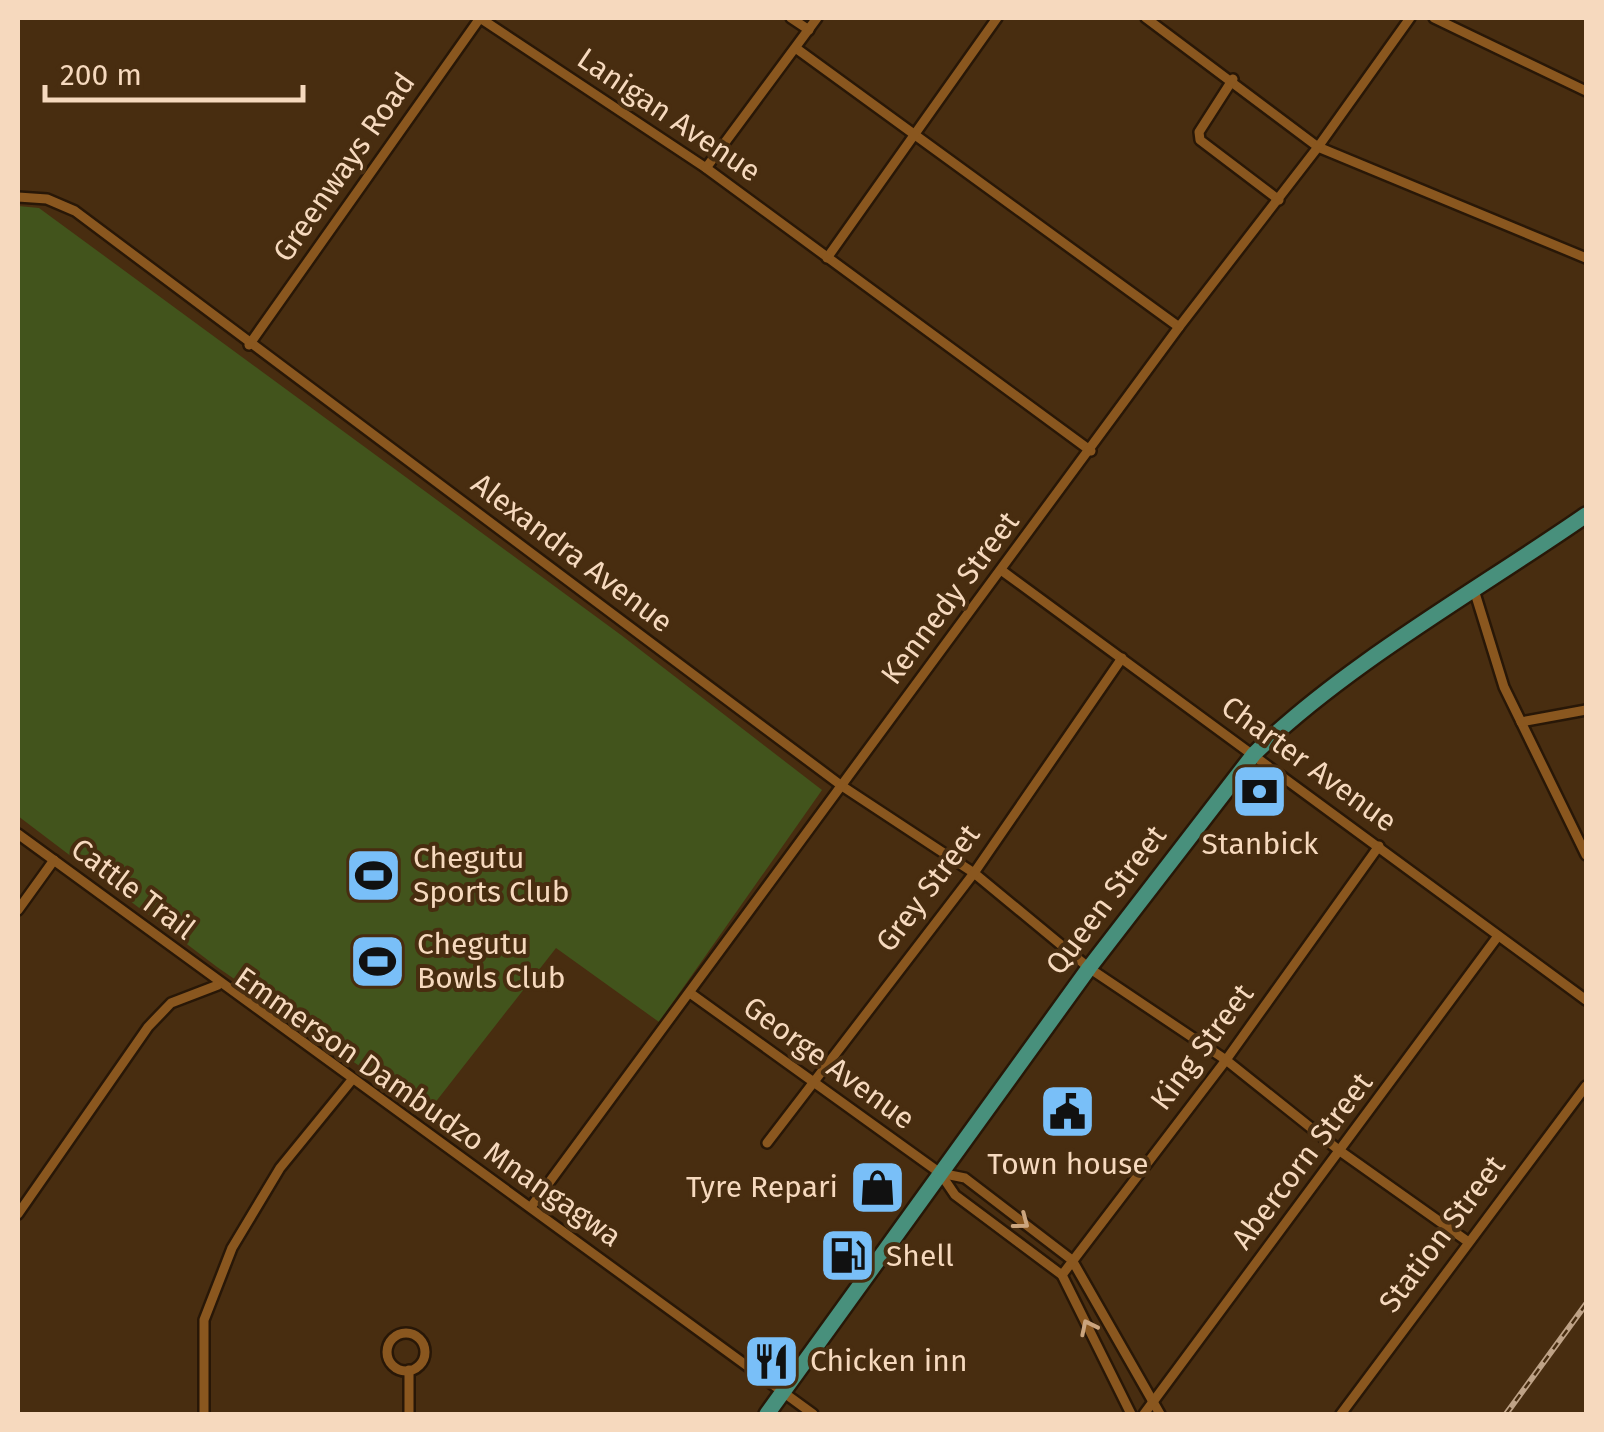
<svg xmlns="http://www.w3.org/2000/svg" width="1604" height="1432" viewBox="0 0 1604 1432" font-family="'Fira Sans',sans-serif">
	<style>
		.green { fill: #42541c }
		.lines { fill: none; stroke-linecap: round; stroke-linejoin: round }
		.minor-casing { stroke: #281707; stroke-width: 14 }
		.trunk-casing { stroke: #281707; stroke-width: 20 }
		.minor { stroke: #8a571f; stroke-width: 9 }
		.trunk { stroke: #48907c; stroke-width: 15 }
		.rail-casing { stroke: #bea286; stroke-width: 6 }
		.rail { stroke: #482d10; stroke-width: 2.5; stroke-dasharray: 8; stroke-linecap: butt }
		.oneway { stroke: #cba57e }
		.labels { text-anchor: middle; stroke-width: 8; stroke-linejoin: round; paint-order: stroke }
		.street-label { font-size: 30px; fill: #f6d9be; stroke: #482d10 }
		.poi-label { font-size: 30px; fill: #f6d9be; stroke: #482d10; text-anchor: start }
	</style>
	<rect width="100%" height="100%" fill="#482d10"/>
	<polygon class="green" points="18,206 39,208 621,635 822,790 659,1022 556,948 427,1113 217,967 18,816"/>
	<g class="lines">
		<defs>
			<g id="minor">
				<polyline points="480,18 706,168 1091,451"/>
				<polyline points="791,18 809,30"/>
				<polyline points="1146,18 1318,147 1586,258"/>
				<polyline points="1434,18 1586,91"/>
				<polyline points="797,49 1179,327"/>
				<polyline points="1233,79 1199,132 1200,140 1279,200"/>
				<polyline points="706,168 817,18"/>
				<polyline points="18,197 47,199 75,211 842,786 974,873 1089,968 1226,1060 1340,1151 1467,1241"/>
				<polyline points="827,258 997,18"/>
				<polyline points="249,345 480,18"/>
				<polyline points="1001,570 1586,1000"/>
				<polyline points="1475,593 1504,687 1586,855"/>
				<polyline points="1521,722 1586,710"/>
				<polyline points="18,834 813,1414"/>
				<polyline points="18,910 54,860"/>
				<polyline points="690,993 940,1173 965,1178 1072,1260 1160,1414"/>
				<polyline points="767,1143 974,873 1122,658"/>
				<polyline points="940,1173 955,1195 1062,1275 1131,1414"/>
				<polyline points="531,1207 1179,327 1318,147 1410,18"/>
				<polyline points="18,1214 148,1027 171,1003 218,985"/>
				<polyline points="1062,1275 1226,1060 1379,846"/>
				<circle cx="406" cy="1352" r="19"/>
				<polyline points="204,1414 204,1320 232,1248 280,1168 351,1081"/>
				<polyline points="409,1414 409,1370"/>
				<polyline points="1144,1414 1498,936"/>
				<polyline points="1341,1414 1586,1086"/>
			</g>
			<path id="trunk" d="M767 1414 1089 968 1254 754C1344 665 1481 588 1586 515"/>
		</defs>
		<use href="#minor" class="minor-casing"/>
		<use href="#trunk" class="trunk-casing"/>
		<use href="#minor" class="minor"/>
		<use href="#trunk" class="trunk"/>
		<defs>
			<polyline id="rail" points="1506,1414 1586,1304"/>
		</defs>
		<use href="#rail" class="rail-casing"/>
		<use href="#rail" class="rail"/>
	</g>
	<defs><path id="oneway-chevron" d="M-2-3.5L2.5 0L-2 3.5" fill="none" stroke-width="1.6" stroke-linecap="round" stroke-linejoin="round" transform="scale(2.5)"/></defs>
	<g class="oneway">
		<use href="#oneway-chevron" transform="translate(1022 1222) rotate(37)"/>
		<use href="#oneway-chevron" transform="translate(1088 1327) rotate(-116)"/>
	</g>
	<defs>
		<symbol id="bank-square" viewBox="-11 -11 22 22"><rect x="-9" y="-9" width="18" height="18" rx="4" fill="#79bff8" stroke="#482d10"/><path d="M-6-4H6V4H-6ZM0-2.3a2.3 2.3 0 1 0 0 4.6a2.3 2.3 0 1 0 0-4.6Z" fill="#111"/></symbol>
		<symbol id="stadium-square" viewBox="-11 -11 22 22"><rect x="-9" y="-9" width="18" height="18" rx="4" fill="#79bff8" stroke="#482d10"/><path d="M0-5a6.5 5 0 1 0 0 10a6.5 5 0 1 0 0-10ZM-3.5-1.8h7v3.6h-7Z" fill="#111"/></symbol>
		<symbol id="civic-square" viewBox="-11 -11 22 22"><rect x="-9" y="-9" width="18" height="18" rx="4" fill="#79bff8" stroke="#482d10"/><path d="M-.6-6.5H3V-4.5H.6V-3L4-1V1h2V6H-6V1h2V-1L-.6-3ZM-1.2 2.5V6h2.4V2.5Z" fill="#111"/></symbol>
		<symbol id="shop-square" viewBox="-11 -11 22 22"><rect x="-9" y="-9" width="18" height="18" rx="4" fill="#79bff8" stroke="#482d10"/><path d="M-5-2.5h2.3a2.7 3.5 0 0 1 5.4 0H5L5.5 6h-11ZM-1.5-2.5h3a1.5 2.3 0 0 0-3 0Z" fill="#111"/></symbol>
		<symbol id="fuel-square" viewBox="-11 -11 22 22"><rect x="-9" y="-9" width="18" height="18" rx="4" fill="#79bff8" stroke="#482d10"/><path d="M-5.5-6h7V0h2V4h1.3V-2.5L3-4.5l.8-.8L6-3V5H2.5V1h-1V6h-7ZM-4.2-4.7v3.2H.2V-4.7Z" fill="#111"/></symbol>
		<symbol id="restaurant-square" viewBox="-11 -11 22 22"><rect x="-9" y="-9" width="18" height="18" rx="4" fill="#79bff8" stroke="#482d10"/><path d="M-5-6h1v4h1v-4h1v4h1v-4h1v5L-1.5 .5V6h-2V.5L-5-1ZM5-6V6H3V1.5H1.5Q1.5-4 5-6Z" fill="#111"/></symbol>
	</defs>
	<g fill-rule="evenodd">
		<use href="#bank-square" x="1228" y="760" width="63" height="63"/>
		<use href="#stadium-square" x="342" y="844" width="63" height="63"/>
		<use href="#stadium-square" x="346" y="930" width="63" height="63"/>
		<use href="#civic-square" x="1036" y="1080" width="63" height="63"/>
		<use href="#shop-square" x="846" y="1156" width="63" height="63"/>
		<use href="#fuel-square" x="816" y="1224" width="63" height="63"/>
		<use href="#restaurant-square" x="740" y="1330" width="63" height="63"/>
	</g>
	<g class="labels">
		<g class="street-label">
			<text transform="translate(669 115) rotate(34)" y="10">Lanigan Avenue</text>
			<text transform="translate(344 167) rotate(-55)" y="10">Greenways Road</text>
			<text transform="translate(572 553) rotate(37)" y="10">Alexandra Avenue</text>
			<text transform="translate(950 598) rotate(-53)" y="10">Kennedy Street</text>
			<text transform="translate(1309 764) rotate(36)" y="10">Charter Avenue</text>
			<text transform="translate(928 888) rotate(-53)" y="10">Grey Street</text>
			<text transform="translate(133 889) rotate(37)" y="10">Cattle Trail</text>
			<text transform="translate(1106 900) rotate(-53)" y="10">Queen Street</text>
			<text transform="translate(1202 1047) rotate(-53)" y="10">King Street</text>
			<text transform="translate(829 1063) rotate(36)" y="10">George Avenue</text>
			<text transform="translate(428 1107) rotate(35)" y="10">Emmerson Dambudzo Mnangagwa</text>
			<text transform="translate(1302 1161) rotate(-53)" y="10">Abercorn Street</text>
			<text transform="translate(1442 1234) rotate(-53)" y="10">Station Street</text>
		</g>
		<g class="poi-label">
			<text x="1260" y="854" text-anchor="middle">Stanbick</text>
			<text x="413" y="868">Chegutu<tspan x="413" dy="34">Sports Club</tspan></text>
			<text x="417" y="954">Chegutu<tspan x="417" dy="34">Bowls Club</tspan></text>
			<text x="1068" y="1174" text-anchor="middle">Town house</text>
			<text x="838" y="1197" text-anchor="end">Tyre Repari</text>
			<text x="886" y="1266">Shell</text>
			<text x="810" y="1371">Chicken inn</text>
		</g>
	</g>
	<rect width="1604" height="1432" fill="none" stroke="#f6d9be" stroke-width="40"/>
	<path d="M45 85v15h258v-15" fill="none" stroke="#f6d9be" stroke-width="5"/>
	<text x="60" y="85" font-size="30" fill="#f6d9be" stroke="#482d10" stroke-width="8" paint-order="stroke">200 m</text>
</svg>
